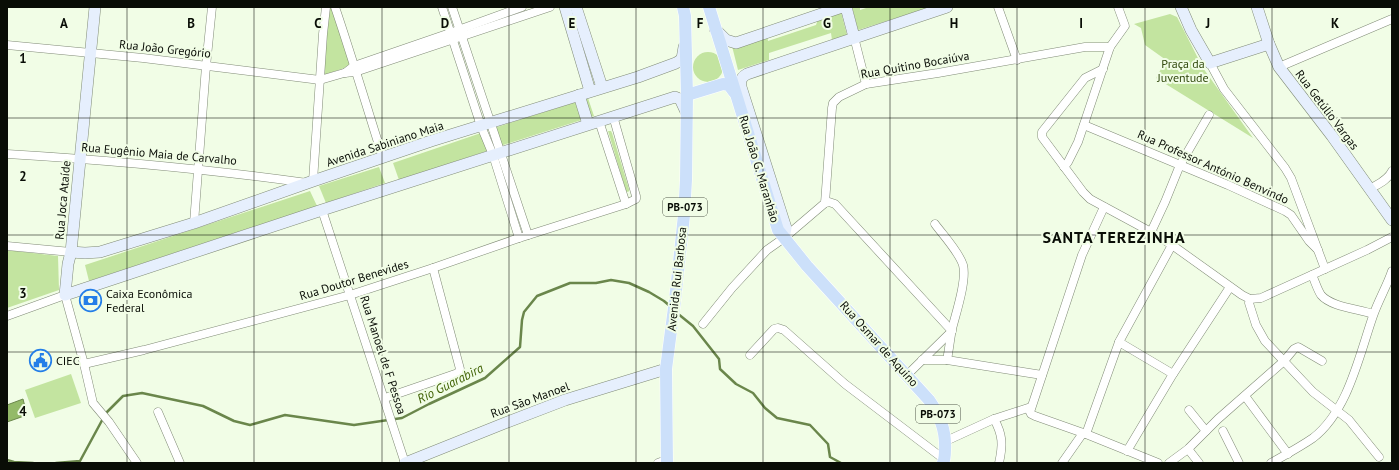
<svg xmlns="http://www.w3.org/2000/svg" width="1399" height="470" viewBox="0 0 1399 470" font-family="'PT Sans',sans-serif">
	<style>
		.green { fill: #c3e4a0 }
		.water { fill: #93ba68; stroke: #6a864b }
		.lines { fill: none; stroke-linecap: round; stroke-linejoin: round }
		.stream { stroke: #6a864b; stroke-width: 2.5 }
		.street-casing { stroke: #818b77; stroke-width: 9 }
		.secondary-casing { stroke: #818b77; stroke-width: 12 }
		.primary-casing { stroke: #fff; stroke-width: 13 }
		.street { stroke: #fff; stroke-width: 8 }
		.secondary { stroke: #e6effd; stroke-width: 11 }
		.primary { stroke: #cce0fa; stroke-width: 12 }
		.grid { fill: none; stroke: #090d06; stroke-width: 1; stroke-opacity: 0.55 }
		.labels { text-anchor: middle; stroke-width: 4; stroke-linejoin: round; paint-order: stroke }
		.shield { fill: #f1fde6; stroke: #4f5549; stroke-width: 1 }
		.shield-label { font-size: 11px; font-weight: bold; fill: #090d06 }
		.street-label { font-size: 12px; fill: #090d06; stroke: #f1fde6 }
		.park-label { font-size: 12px; fill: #30480c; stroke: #f1fde6 }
		.poi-label { font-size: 12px; fill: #090d06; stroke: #f1fde6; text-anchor: start }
		.water-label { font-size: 13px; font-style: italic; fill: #426407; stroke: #f1fde6 }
		.district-label { font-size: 16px; font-weight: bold; letter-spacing: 1px; fill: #090d06; stroke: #f1fde6 }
		.grid-label { font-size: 13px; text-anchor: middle; font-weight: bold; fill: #090d06; stroke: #f1fde6; stroke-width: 4; stroke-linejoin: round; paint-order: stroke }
	</style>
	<rect width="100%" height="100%" fill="#f1fde6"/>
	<g class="green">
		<polygon points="328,7 331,7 353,65 321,76"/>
		<polygon points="852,7 860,7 860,10 869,7 931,7 858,30"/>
		<polygon points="841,12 847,35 832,40 831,33 769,53 769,60 738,70 732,46 767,35 768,41 816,25 818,19"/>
		<polygon points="1170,14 1177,17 1203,68 1253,138 1156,78 1166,60 1145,45 1141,28 1134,24"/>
		<circle cx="708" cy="67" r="15"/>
		<polygon points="588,98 594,116 500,146 494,128"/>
		<polygon points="608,131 611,131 612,133 629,189 629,191 628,192 626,191"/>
		<polygon points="481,133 490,150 399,180 393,163"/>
		<polygon points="379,167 385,183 326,203 319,186"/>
		<polygon points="310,191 317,206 89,281 85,265"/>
		<polygon points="7,250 58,256 59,290 7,308"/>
		<polygon points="71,374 81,403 35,418 25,390"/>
	</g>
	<polygon class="water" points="23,399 27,415 7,422 7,405"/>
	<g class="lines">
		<g class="stream">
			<polyline points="677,313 693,326 719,359 720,369 736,384 753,393 765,408 777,418 810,425 828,444 830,457 841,463"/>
			<polyline points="7,460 14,462 33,463"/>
			<polyline points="56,463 80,461 106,413 123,396 142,393 203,406 234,421 250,425 285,415 354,425 402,418 429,404 485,378 520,347 522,320 524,312 537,296 570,283 596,283 611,280 629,283 649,292 664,301 671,307"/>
		</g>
		<defs>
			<g id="street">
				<path d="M335 7C352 57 367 108 383 158"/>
				<polyline points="442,7 481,126 493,155 519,238"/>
				<polyline points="452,7 528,235"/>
				<polyline points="998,7 1017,60"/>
				<polyline points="854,37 866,84"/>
				<polyline points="7,45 143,58 320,80 344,73 355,72 550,7"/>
				<polyline points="1210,63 1224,89 1285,168 1291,178 1325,269"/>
				<polyline points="1279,67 1392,19"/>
				<polyline points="1103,69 1085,78 1042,132 1042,137 1083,192 1090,199 1151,232 1172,245 1242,295 1250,299 1261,298 1367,250 1392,237"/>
				<polyline points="345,73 354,66 450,33 522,7"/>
				<polyline points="599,121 626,204"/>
				<polyline points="1084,125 1228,185 1285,211 1291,215 1309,241 1318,250"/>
				<path d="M7 154C107 160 207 169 307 183"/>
				<polyline points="1064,167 1068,162 1078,142 1110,47 1125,26 1118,7"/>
				<polyline points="313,181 323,34 326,7"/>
				<path d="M1370 189C1378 184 1388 180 1392 171"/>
				<polyline points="825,203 829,202 835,204 952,331 907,375"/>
				<polyline points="1104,207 1082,255 1030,412 1031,414 1035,416 1086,434 1158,463"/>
				<polyline points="322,210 405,463"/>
				<polyline points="194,223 206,66 212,7"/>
				<path d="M935 224C943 235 959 252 963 265 967 280 956 313 952 329 950 339 949 350 947 360"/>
				<polyline points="1151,232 1165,202 1180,165 1209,115"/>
				<polyline points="7,246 71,252"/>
				<path d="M1312 275C1315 281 1317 289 1321 295 1331 307 1359 309 1373 314"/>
				<polyline points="1250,299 1249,303 1256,325 1265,341 1313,392 1349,420 1379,457"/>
				<polyline points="7,316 65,295 84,364 93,403 109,422 137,463"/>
				<polyline points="703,324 732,288 767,250 784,238 825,203 832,108 833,103 839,97 866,84 938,73 1085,47 1110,47"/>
				<polyline points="1119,342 1173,374"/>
				<polyline points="750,355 774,329 778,328 784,330 845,384 945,460"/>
				<polyline points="922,360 947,360 1042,375"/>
				<polyline points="84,364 144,350 350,295 433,268 519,238 626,204 636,199 636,196 613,116"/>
				<polyline points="1245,396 1288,454"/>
				<polyline points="385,398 458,373 460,369 433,268"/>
				<polyline points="1189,410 1206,431"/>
				<polyline points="158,412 180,463"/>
				<path d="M994 419C1003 435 1003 445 999 463"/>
				<polyline points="1223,431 1239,463"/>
				<polyline points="1086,434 1119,342 1172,245"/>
				<polyline points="946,441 994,419 1031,407"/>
				<polyline points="1188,449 1199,463"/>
				<polyline points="1127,451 1173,374 1230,287"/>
				<polyline points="658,463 666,460"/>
				<polyline points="1062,463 1083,433"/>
				<polyline points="1169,463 1188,449 1218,419 1284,361 1294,349 1298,347 1322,361"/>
				<path d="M1271 463C1285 455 1300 447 1313 438 1348 411 1359 356 1373 316 1378 301 1387 286 1392 271"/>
			</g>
			<g id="secondary">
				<polyline points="95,7 71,252 68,264 65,295 322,210 675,97 680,99 687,114"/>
				<polyline points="565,7 590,91"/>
				<polyline points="576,7 602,87"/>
				<polyline points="846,7 854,37"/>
				<polyline points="1181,7 1191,30 1210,63 1269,44"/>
				<polyline points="1257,7 1269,44 1279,67 1332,136 1392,220"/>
				<polyline points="715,29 726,40 736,43 842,7"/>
				<polyline points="579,95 588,124"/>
				<path d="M784 238 786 228 741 87C740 81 741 77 747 74L947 7"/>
				<polyline points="71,252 85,253 100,252 194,223 313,181 431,141 638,77 676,63 682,59 684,47"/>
				<polyline points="405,463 505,423 565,400 666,369"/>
			</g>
			<g id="primary">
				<path d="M709 7 778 230 807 266 929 400C940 416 946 430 945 450 945 455 945 459 943 463"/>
				<polyline points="687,95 723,84 729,85 734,92"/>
				<polyline points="667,463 666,369 675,300 684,215 686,180 687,95 685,16 683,7"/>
			</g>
		</defs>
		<use href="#street" class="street-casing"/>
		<use href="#secondary" class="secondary-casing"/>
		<use href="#primary" class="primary-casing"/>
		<use href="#street" class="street"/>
		<use href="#secondary" class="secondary"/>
		<use href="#primary" class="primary"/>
	</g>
	<path class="grid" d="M127 7V463M254 7V463M382 7V463M509 7V463M636 7V463M763 7V463M890 7V463M1017 7V463M1145 7V463M1272 7V463M7 118H1392M7 235H1392M7 352H1392"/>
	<defs>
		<symbol id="bank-ring" viewBox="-11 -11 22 22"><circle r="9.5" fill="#f1fde6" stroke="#247ee8" stroke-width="1.5"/><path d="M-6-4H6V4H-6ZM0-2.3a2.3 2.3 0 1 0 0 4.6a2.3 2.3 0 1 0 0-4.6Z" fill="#247ee8"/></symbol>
		<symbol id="civic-ring" viewBox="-11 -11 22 22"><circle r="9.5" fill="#f1fde6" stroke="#247ee8" stroke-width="1.5"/><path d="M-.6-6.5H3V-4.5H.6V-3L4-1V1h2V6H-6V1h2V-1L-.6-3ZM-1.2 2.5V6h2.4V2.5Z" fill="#247ee8"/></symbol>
	</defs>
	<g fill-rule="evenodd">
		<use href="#bank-ring" x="78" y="288" width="25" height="25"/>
		<use href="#civic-ring" x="28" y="348" width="25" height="25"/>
	</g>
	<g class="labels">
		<g class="shield">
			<rect x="663" y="198" width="44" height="18" rx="3"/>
			<rect x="916" y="405" width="44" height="18" rx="3"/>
		</g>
		<g class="shield-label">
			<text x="685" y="211">PB-073</text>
			<text x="938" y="418">PB-073</text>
		</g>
		<g class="street-label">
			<text transform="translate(165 49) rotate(6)" y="4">Rua João Gregório</text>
			<text transform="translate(915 65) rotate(-10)" y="4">Rua Quitino Bocaiúva</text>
			<text transform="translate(1327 110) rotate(53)" y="4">Rua Getúlio Vargas</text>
			<text transform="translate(385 144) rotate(-18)" y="4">Avenida Sabiniano Maia</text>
			<text transform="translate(159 154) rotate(5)" y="4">Rua Eugênio Maia de Carvalho</text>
			<text transform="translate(1213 167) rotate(24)" y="4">Rua Professor António Benvindo</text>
			<text transform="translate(759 169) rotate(73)" y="4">Rua João G. Maranhão</text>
			<text transform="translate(63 200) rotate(-85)" y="4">Rua Joca Ataíde</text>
			<text transform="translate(677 279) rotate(-84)" y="4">Avenida Rui Barbosa</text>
			<text transform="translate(354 280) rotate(-17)" y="4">Rua Doutor Benevides</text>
			<text transform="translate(879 344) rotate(48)" y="4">Rua Osmar de Aquino</text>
			<text transform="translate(383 355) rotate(72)" y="4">Rua Manoel de F Pessoa</text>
			<text transform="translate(530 400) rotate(-20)" y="4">Rua São Manoel</text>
		</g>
		<g class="park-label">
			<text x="1183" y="68">Praça da<tspan x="1183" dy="14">Juventude</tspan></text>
		</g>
		<g class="poi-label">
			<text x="106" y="298">Caixa Econômica<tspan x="106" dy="14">Federal</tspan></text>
			<text x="56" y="365">CIEC</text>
		</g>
		<g class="water-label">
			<text transform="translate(450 383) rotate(-27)" y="5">Rio Guarabira</text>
		</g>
		<g class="district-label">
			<text x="1114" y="243">SANTA TEREZINHA</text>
		</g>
	</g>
	<g class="grid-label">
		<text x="64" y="28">A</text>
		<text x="191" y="28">B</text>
		<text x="318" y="28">C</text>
		<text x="445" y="28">D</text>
		<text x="572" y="28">E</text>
		<text x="700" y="28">F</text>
		<text x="827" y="28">G</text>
		<text x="954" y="28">H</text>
		<text x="1081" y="28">I</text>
		<text x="1208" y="28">J</text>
		<text x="1335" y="28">K</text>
		<text x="23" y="63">1</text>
		<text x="23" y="181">2</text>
		<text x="23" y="298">3</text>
		<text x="23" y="416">4</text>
	</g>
	<rect width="1399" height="470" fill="none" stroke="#090d06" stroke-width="16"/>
</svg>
